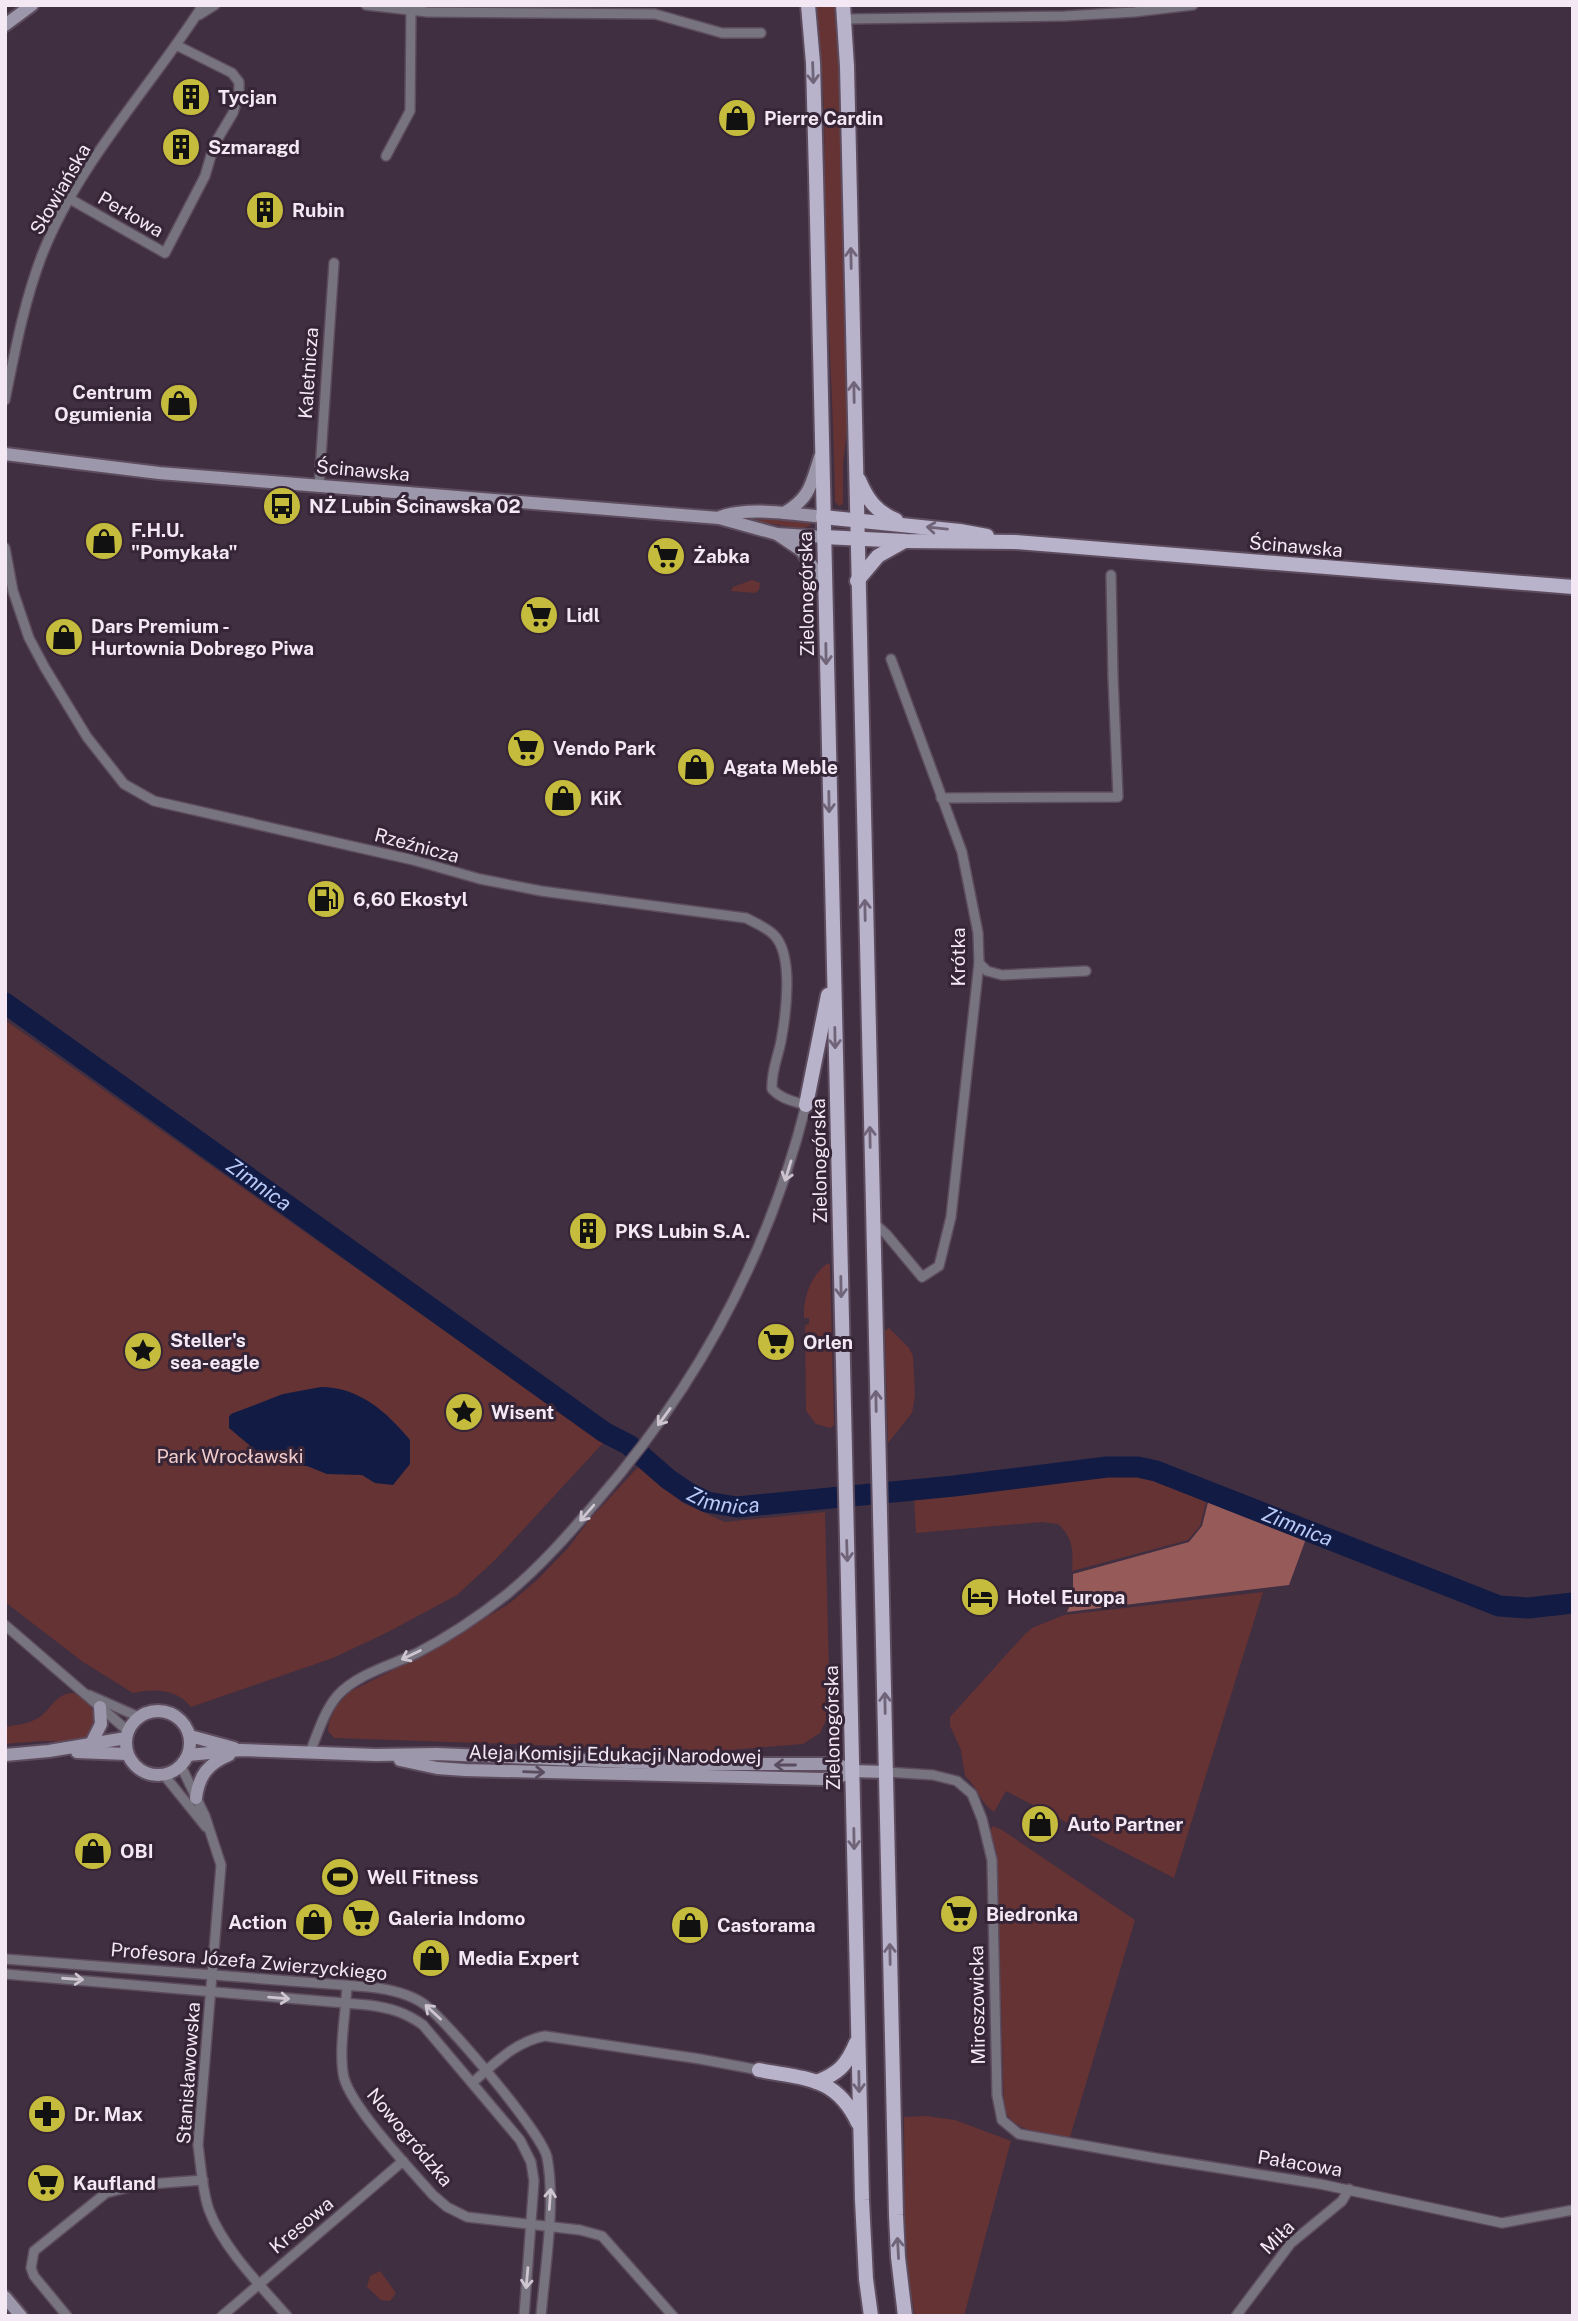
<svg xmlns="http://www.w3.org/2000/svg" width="1578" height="2321" viewBox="0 0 1578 2321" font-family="'Public Sans',sans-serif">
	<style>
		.green { fill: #653333 }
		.forest { fill: #965a59 }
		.water { fill: #111b44 }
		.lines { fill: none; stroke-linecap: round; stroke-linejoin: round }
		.river { stroke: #111b44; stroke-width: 21 }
		.street-casing { stroke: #5d4c5e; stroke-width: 12 }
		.secondary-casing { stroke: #5d4c5e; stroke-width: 16 }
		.primary-casing { stroke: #5d4c5e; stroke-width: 18 }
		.street { stroke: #777480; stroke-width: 9 }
		.secondary { stroke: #9c97aa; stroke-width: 12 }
		.primary { stroke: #b8b2ca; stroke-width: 14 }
		.oneway { stroke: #706479 }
		.oneway2 { stroke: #cec5d1 }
		.oneway3 { stroke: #5a4c5f }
		.labels { text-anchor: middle; stroke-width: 6; stroke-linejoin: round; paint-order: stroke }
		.poi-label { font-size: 19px; font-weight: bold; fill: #f3e8f4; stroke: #362437; text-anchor: start }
		.street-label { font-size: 19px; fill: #f3e8f4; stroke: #362437 }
		.park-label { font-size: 19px; fill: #f2ccca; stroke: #362437 }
		.water-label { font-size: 21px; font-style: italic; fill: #b9c9f6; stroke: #362437 }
	</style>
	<rect width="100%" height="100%" fill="#402e41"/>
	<g class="green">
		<path d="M815 5H836L840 46 847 428 843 464V504L839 506 835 502C834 415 828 328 825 240 824 163 827 82 815 5Z"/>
		<polygon points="753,519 801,520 812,525 801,529 750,520"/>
		<polygon points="752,580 760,583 759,590 755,593 731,591 733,587"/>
		<path d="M5 1020 603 1443 496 1559 457 1595 388 1632 333 1658 191 1707C178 1689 154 1688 133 1693L83 1662 5 1602Z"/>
		<path d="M828 1263 830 1265 834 1425 830 1428 816 1424 806 1411 805 1325 809 1324V1318H804C803 1297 811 1275 828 1263Z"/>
		<polygon points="889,1328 909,1348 913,1356 915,1395 912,1413 888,1443 885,1331"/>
		<polygon points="638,1467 683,1503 725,1522 825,1512 830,1712 820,1733 803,1744 717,1751 334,1738 328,1731 329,1722 336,1707 349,1692 431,1651 510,1603 538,1579 568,1548 590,1519"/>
		<path d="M1137 1472 1160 1479 1206 1502 1200 1526 1188 1540 1072 1571C1073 1552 1074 1538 1058 1524L1042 1522 916 1533 914 1497 1107 1473Z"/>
		<path d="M1263 1592 1174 1878 1006 1791 994 1812C980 1803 978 1787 965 1776L961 1750 950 1726V1717L1025 1634 1032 1628 1064 1615Z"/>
		<path d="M73 1693C83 1697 93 1706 95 1717 100 1746 66 1741 50 1741 35 1741 20 1743 5 1744V1727C17 1725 28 1724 38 1718 51 1710 56 1693 73 1693Z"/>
		<path d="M993 1826 1002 1830 1135 1920 1070 2137C1046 2133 1015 2134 1004 2109L997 1853 990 1831Z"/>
		<path d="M926 2116 955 2120 1011 2141 964 2316H915C902 2251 905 2182 904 2117Z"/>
		<polygon points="380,2271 396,2293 390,2301 381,2300 367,2287 370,2276"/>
	</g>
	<polygon class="forest" points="1208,1502 1307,1536 1289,1585 1067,1612 1073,1599 1073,1574 1189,1542 1202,1526"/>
	<path class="water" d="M321 1387C359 1387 387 1412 410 1440V1464L393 1485 375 1483 362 1475 327 1474 307 1466 280 1465 268 1461 229 1428V1417L231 1414 283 1394Z"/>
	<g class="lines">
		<path class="river" id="s1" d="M5 1003 604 1432 629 1445 668 1479 687 1492 707 1502 737 1507 954 1486 1107 1467H1138L1156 1471 1499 1606 1528 1608 1573 1603"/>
		<defs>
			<g id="street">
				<polyline points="366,5 427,12 655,14 722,33 761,33"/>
				<polyline points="199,15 215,5"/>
				<polyline points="844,19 1065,16 1134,12 1193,5"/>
				<polyline points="386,156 410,111 411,12"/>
				<polyline points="70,199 165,253 205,176 214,145 233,113 239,93 239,82 232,73 176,45"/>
				<path d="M5 400C15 351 24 302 42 255 78 163 150 88 203 5"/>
				<polyline points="319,486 334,263"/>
				<path d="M5 548 13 591 29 638 45 668 87 737 124 784 154 801 413 860 480 879 541 891 746 918C755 923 766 927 774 935 794 955 786 1014 781 1041 778 1057 771 1071 772 1089 781 1099 793 1101 806 1105 769 1253 698 1385 598 1500 569 1534 540 1567 506 1595 478 1617 448 1637 417 1653 392 1665 357 1674 338 1695 324 1711 318 1733 310 1752"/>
				<polyline points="941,798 1118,797 1113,677 1111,575"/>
				<polyline points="979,963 987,971 1002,975 1086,971"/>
				<polyline points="873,1222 887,1235 922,1277 939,1266 951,1217 979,963 978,933 962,852 891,659"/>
				<polyline points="5,1625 128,1731"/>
				<polyline points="89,1695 139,1717"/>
				<path d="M181 1766 205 1816 221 1865 198 2145C201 2166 202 2190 209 2210 223 2248 261 2286 287 2316"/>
				<polyline points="886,1772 933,1775 957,1781 972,1794 982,1819 992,1860 997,2095 1002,2120 1019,2134 1155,2158 1320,2184 1502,2223 1573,2210"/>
				<polyline points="164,1775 206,1827"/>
				<path d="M5 1959 369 1987C389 1989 408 1993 424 2004 447 2021 541 2132 547 2157 556 2204 545 2267 541 2316"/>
				<path d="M5 1974 368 2005C390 2008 405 2012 423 2025L520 2140 531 2162 534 2181 524 2316"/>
				<path d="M347 1985C346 2012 338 2052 344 2078 353 2109 410 2169 433 2195L447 2207 467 2217 580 2230 602 2236 673 2316"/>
				<path d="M472 2083C494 2064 516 2041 545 2036L700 2059 759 2070"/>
				<polyline points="67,2316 34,2276 31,2268 34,2251 106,2193 137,2185 203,2180"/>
				<polyline points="222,2316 403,2161"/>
				<polyline points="1236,2316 1291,2243 1342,2201 1349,2189"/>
			</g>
			<g id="secondary">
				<polyline points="5,25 32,5"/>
				<polyline points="5,454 159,473 719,518 777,534 824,537"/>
				<path d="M784 513C810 498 811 485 820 457"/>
				<path d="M720 517C748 506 793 514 823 517"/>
				<polyline points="777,534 802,551 825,586"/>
				<circle cx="158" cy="1743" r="32"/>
				<polyline points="190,1736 234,1748"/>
				<polyline points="91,1744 101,1724 100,1707"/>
				<polyline points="77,1752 127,1754"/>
				<polyline points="5,1755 49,1751 126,1738"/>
				<polyline points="188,1755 241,1750 376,1755 437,1754 673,1764 837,1764 852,1771 886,1772"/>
				<polyline points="400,1760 437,1768 465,1770 822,1779 839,1777 852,1771"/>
				<path d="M196 1798C199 1775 208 1764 229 1755"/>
				<polyline points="5,2297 21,2316"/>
			</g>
			<g id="primary">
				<polyline points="808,5 813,63 816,175 862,2200 866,2279 871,2316"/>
				<polyline points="843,5 847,66 896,2215 898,2257 905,2316"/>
				<path d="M859 480C867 499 876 512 896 520"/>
				<polyline points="823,517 960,531 987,536"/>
				<polyline points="824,537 906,541 1015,542 1573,587"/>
				<polyline points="857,581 878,556 903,542"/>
				<polyline points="806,1105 828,995"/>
				<path d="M759 2070C805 2079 836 2076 858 2123"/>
				<path d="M816 2082C838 2074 847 2065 856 2043"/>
			</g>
		</defs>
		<use href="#street" class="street-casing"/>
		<use href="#secondary" class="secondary-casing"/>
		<use href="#primary" class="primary-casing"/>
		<use href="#street" class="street"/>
		<use href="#secondary" class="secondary"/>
		<use href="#primary" class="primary"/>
	</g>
	<defs><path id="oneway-shaft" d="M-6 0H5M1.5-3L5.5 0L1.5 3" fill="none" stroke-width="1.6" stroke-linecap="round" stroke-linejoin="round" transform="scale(1.75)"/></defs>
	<g class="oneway">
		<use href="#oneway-shaft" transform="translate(813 73) rotate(88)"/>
		<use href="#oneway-shaft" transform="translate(851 258) rotate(-91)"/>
		<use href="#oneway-shaft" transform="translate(854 392) rotate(-91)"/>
		<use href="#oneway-shaft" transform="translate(937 528) rotate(-174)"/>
		<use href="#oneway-shaft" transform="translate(826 654) rotate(89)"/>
		<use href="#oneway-shaft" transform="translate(829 802) rotate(89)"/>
		<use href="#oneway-shaft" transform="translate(865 910) rotate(-91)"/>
		<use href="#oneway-shaft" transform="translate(835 1038) rotate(89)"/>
		<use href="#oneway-shaft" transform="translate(870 1137) rotate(-91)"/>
		<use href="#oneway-shaft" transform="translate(841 1287) rotate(89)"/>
		<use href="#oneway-shaft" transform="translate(876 1401) rotate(-91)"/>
		<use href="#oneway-shaft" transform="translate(847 1551) rotate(88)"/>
		<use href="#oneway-shaft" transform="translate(885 1703) rotate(-91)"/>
		<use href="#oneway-shaft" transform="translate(854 1839) rotate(89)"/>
		<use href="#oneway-shaft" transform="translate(890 1954) rotate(-91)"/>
		<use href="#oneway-shaft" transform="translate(859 2082) rotate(89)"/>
		<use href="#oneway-shaft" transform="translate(898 2248) rotate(-93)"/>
	</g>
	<g class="oneway2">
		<use href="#oneway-shaft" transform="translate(788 1171) rotate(107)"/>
		<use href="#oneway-shaft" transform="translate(664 1417) rotate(126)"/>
		<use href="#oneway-shaft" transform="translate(587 1513) rotate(131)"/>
		<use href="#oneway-shaft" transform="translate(411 1655) rotate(154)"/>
		<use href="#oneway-shaft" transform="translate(73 1979) rotate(4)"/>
		<use href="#oneway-shaft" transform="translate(279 1998) rotate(5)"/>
		<use href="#oneway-shaft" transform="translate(433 2012) rotate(-137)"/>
		<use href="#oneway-shaft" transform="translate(550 2199) rotate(-86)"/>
		<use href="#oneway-shaft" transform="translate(527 2278) rotate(95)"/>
	</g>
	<g class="oneway3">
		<use href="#oneway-shaft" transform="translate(785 1765) rotate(180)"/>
		<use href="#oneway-shaft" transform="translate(534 1772) rotate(2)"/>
	</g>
	<defs>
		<symbol id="building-disc" viewBox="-11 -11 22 22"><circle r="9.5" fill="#c5bc3d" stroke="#362437"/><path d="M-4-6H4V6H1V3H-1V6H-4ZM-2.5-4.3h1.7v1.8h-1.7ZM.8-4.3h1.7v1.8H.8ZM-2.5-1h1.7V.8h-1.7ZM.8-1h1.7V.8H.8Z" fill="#111"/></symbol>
		<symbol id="shop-disc" viewBox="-11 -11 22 22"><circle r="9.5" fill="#c5bc3d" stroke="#362437"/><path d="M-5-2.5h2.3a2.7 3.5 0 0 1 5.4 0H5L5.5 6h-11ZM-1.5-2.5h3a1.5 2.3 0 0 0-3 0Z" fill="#111"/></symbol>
		<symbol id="bus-disc" viewBox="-11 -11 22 22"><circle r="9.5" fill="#c5bc3d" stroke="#362437"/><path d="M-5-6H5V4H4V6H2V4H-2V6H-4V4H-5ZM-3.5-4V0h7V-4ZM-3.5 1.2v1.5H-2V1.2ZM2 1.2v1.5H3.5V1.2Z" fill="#111"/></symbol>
		<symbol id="supermarket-disc" viewBox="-11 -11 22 22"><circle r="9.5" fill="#c5bc3d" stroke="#362437"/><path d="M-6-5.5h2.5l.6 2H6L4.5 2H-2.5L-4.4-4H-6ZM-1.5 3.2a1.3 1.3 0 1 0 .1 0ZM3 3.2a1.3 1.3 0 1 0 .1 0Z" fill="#111"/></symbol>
		<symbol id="fuel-disc" viewBox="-11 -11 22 22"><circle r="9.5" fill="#c5bc3d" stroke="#362437"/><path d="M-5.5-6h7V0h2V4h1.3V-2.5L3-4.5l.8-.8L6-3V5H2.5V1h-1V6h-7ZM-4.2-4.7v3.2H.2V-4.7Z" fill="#111"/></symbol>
		<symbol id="sight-disc" viewBox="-11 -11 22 22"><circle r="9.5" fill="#c5bc3d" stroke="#362437"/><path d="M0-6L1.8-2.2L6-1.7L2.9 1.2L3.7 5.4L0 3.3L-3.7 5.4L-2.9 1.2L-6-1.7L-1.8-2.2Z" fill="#111"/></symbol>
		<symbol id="hotel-disc" viewBox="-11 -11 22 22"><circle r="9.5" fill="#c5bc3d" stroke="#362437"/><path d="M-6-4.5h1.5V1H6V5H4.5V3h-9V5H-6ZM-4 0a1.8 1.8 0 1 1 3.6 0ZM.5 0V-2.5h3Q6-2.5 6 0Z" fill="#111"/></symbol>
		<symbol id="stadium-disc" viewBox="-11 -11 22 22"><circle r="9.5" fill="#c5bc3d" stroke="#362437"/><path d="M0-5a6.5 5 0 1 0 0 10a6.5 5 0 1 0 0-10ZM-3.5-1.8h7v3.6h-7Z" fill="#111"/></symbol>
		<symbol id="pharmacy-disc" viewBox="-11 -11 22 22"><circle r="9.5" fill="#c5bc3d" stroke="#362437"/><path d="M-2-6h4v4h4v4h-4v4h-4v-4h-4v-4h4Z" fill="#111"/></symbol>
	</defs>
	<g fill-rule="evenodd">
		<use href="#building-disc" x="169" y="75" width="44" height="44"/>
		<use href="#shop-disc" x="715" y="96" width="44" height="44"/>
		<use href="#building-disc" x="159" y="125" width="44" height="44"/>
		<use href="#building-disc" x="243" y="188" width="44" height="44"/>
		<use href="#shop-disc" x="157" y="381" width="44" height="44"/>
		<use href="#bus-disc" x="260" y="484" width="44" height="44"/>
		<use href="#shop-disc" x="82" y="519" width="44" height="44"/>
		<use href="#supermarket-disc" x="644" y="534" width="44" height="44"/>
		<use href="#supermarket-disc" x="517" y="593" width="44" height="44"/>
		<use href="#shop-disc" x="42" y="615" width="44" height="44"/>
		<use href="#supermarket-disc" x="504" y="726" width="44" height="44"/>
		<use href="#shop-disc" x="674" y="745" width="44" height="44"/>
		<use href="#shop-disc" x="541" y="776" width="44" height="44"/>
		<use href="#fuel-disc" x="304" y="877" width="44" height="44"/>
		<use href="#building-disc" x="566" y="1209" width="44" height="44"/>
		<use href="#supermarket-disc" x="754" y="1320" width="44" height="44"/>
		<use href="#sight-disc" x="121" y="1329" width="44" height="44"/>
		<use href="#sight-disc" x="442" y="1390" width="44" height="44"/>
		<use href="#hotel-disc" x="958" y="1575" width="44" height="44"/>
		<use href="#shop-disc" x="1018" y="1802" width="44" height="44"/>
		<use href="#shop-disc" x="71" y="1829" width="44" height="44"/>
		<use href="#stadium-disc" x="318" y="1855" width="44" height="44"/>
		<use href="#supermarket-disc" x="937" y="1892" width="44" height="44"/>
		<use href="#supermarket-disc" x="339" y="1896" width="44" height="44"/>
		<use href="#shop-disc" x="292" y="1900" width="44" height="44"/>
		<use href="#shop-disc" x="668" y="1903" width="44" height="44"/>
		<use href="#shop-disc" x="409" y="1936" width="44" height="44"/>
		<use href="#pharmacy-disc" x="25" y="2092" width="44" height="44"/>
		<use href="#supermarket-disc" x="24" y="2161" width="44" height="44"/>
	</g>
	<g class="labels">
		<g class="poi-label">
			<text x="218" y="104">Tycjan</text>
			<text x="764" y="125">Pierre Cardin</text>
			<text x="208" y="154">Szmaragd</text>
			<text x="292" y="217">Rubin</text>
			<text x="152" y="399" text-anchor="end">Centrum<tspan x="152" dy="22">Ogumienia</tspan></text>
			<text x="309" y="513">NŻ Lubin Ścinawska 02</text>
			<text x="131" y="537">F.H.U.<tspan x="131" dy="22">"Pomykała"</tspan></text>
			<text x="693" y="563">Żabka</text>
			<text x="566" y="622">Lidl</text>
			<text x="91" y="633">Dars Premium -<tspan x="91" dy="22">Hurtownia Dobrego Piwa</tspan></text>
			<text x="553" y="755">Vendo Park</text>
			<text x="723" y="774">Agata Meble</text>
			<text x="590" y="805">KiK</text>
			<text x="353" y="906">6,60 Ekostyl</text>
			<text x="615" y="1238">PKS Lubin S.A.</text>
			<text x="170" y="1347">Steller's<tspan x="170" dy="22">sea-eagle</tspan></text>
			<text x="803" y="1349">Orlen</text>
			<text x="491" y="1419">Wisent</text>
			<text x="1007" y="1604">Hotel Europa</text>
			<text x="1067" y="1831">Auto Partner</text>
			<text x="120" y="1858">OBI</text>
			<text x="367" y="1884">Well Fitness</text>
			<text x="986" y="1921">Biedronka</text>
			<text x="388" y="1925">Galeria Indomo</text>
			<text x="287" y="1929" text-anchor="end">Action</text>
			<text x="717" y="1932">Castorama</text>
			<text x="458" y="1965">Media Expert</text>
			<text x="74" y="2121">Dr. Max</text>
			<text x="73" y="2190">Kaufland</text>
		</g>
		<g class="street-label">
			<text transform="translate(60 189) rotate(-60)" y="7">Słowiańska</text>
			<text transform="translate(131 214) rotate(30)" y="7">Perłowa</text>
			<text transform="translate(308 373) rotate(-86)" y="7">Kaletnicza</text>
			<text transform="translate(363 470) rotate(5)" y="7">Ścinawska</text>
			<text transform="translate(1296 546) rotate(5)" y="7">Ścinawska</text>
			<text transform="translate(806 594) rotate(-91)" y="7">Zielonogórska</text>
			<text transform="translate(417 845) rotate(15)" y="7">Rzeźnicza</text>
			<text transform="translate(958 957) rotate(-90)" y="7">Krótka</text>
			<text transform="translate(819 1161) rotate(-91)" y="7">Zielonogórska</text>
			<text transform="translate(832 1728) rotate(-91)" y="7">Zielonogórska</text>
			<text transform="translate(615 1754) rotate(1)" y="7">Aleja Komisji Edukacji Narodowej</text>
			<text transform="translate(249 1961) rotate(5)" y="7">Profesora Józefa Zwierzyckiego</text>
			<text transform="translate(977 2005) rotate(-91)" y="7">Miroszowicka</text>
			<text transform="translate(188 2073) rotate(-86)" y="7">Stanisławowska</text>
			<text transform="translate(410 2137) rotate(50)" y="7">Nowogródzka</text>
			<text transform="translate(1300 2163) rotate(9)" y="7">Pałacowa</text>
			<text transform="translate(301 2225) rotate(-40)" y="7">Kresowa</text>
			<text transform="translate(1277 2237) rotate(-45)" y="7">Miła</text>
		</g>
		<g class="park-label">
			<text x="230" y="1463">Park Wrocławski</text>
		</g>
		<g class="water-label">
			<text dy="7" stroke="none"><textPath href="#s1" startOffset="312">Zimnica</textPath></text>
			<text dy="7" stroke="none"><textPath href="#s1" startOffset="878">Zimnica</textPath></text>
			<text dy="7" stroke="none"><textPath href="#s1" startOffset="1466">Zimnica</textPath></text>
		</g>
	</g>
	<rect width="1578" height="2321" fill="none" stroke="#f3e8f4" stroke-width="14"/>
</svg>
